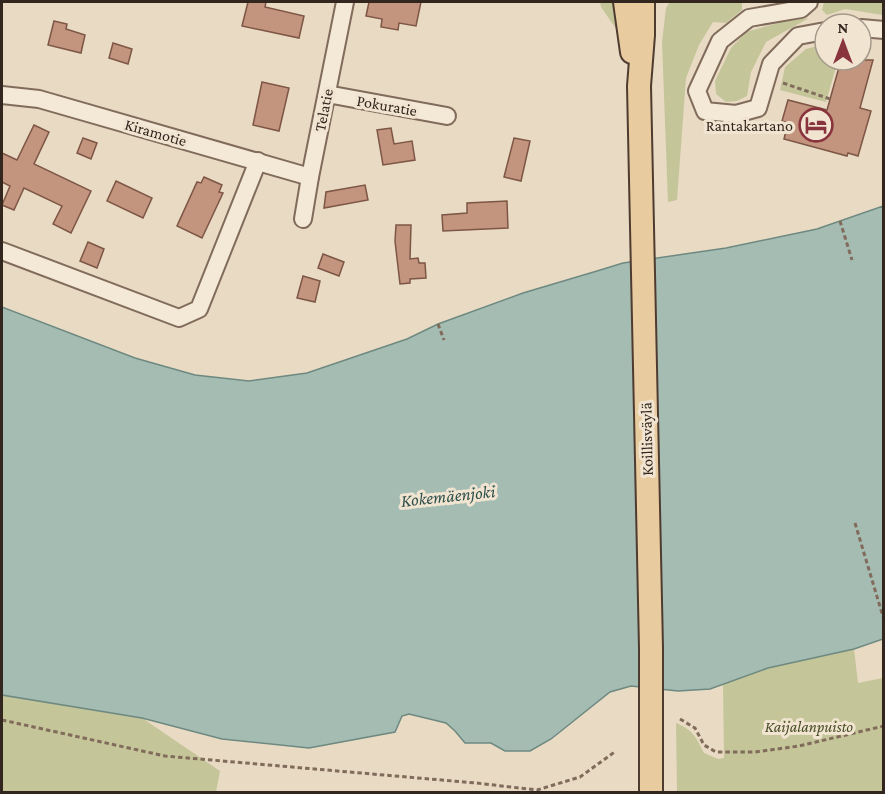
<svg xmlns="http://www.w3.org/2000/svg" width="885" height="794" viewBox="0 0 885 794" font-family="'Crimson Pro',serif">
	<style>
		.green { fill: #c4c599 }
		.water { fill: #a5bcb3; stroke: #6d8980; stroke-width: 1.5 }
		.building { fill: #c3947e; stroke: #7d5645; stroke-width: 1.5 }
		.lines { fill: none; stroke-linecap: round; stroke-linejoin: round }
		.minor-casing { stroke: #816c5c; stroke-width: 20 }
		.major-casing { stroke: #4f3c30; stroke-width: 26 }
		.path { stroke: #816c5c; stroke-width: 3; stroke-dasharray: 4.5 3; stroke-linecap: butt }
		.minor { stroke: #f4e8d6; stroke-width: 16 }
		.major { stroke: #e8cb9f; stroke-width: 22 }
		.labels { text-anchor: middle; stroke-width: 6; stroke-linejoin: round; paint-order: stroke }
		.street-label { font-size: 16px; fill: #33261f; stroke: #f1e5d2 }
		.poi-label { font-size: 16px; fill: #33261f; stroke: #f1e5d2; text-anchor: end }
		.park-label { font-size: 16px; font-style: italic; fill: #474d27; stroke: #f1e5d2 }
		.water-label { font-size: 18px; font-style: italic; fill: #2f514c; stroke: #f1e5d2 }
	</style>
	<rect width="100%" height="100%" fill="#e9dac4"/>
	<g class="green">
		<polygon points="600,2 614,2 619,33 601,7"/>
		<polygon points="670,2 742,2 742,10 726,23 713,22 699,45 686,78 677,200 668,202 662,42 666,8"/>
		<polygon points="824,2 883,2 883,15 845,9 827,15 822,10"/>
		<polygon points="809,18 766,42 751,72 747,96 737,101 726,102 716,94 715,81 731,48 746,32 786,21"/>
		<polygon points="825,44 825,60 838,60 826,102 780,90 785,67 806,49"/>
		<path d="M854 649 858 683 883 678V792H677L676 723C693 730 696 737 704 753L718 759 724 758 723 684 768 668Z"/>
		<polygon points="2,694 142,718 220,771 216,792 2,792"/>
	</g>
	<polygon class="water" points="883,206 883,639 854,649 768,668 710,689 678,691 631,686 610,692 551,739 530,751 505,751 491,743 465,743 455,731 446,723 409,714 402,716 395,732 309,748 222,739 142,718 2,695 2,307 135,358 195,375 249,381 307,373 407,339 438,324 523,293 597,271 623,263 726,248 817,229"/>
	<g class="building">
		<polygon points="248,2 266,2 265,7 304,16 299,38 242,26"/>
		<polygon points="369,2 421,2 416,26 399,23 398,30 381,27 382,19 366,16"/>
		<polygon points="54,21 67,24 66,29 85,35 81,53 48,45"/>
		<polygon points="113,43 132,49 128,64 109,58"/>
		<polygon points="841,60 873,60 860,108 871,111 858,156 848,153 847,156 784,139 788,123 782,121 788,100 827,110"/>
		<polygon points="262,82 289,88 279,131 253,125"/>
		<polygon points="34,125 49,132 34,164 91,191 71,233 53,224 62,206 24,188 14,210 2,205 10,186 2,182 2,153 17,160"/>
		<polygon points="391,128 394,144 412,141 415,160 383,165 377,130"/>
		<polygon points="83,138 97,143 91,159 77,153"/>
		<polygon points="514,138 530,141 521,181 504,177"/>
		<polygon points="204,177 222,185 219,192 223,193 202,238 177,226 197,182 201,183"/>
		<polygon points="116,181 152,198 143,218 107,201"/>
		<polygon points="365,185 368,200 324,208 326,192"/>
		<polygon points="507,201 508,228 443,231 442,215 467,213 467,203"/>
		<polygon points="396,225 411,225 410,259 418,258 419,263 425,263 426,278 410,279 410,283 400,284 395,241"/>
		<polygon points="88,242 104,249 97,268 80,261"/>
		<polygon points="323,254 344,262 339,276 318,268"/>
		<polygon points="303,276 320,281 315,302 297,298"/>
	</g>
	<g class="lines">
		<defs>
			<g id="minor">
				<polyline points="809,2 801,9 749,18 720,41 697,91 705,111 736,114 758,108 771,64 798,36 825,31"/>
				<polyline points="861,28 884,30"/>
				<polyline points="327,94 447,116"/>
				<polyline points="2,95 39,99 310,177"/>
				<polyline points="303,219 310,177 345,2"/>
				<polyline points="2,251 179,318 199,309 258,161"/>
			</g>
			<g id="major">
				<polyline points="625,2 632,52"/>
				<polyline points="643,2 643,35 639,86 651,648 651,792"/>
			</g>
		</defs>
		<use href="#minor" class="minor-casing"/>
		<use href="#major" class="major-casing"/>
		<g class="path">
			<polyline points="783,83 830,99"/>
			<polyline points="840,221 852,260"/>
			<polyline points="438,324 444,340"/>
			<polyline points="855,523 884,620"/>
			<polyline points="680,719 695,728 704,745 716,752 755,752 799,746 884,726"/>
			<polyline points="2,720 165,756 476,783 537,790 580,777 616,751"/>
		</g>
		<use href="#minor" class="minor"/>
		<use href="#major" class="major"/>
	</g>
	<defs>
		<symbol id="hotel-ring" viewBox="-11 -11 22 22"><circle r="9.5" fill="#f1e5d2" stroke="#89333c" stroke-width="1.5"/><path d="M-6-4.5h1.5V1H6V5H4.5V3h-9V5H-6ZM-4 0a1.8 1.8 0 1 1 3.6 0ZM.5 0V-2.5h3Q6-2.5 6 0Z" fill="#89333c"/></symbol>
	</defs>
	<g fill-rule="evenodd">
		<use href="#hotel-ring" x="797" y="106" width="38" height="38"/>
	</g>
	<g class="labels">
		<g class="street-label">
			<text transform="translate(387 105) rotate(10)" y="6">Pokuratie</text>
			<text transform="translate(323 110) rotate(-79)" y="6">Telatie</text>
			<text transform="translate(156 132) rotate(16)" y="6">Kiramotie</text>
			<text transform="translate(646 439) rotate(-91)" y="6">Koillisväylä</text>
		</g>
		<g class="poi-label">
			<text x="793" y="131">Rantakartano</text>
		</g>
		<g class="park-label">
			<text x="809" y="732">Kaijalanpuisto</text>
		</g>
		<g class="water-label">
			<text transform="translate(448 496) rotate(-6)" y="6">Kokemäenjoki</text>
		</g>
	</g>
	<rect width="885" height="794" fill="none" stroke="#33261f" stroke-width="6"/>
	<g transform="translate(843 42)"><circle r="28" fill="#f1e5d2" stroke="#a5998a" stroke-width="1.5"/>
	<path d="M0-4.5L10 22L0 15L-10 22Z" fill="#89333c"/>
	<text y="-9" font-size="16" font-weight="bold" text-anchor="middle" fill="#33261f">N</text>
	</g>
</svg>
